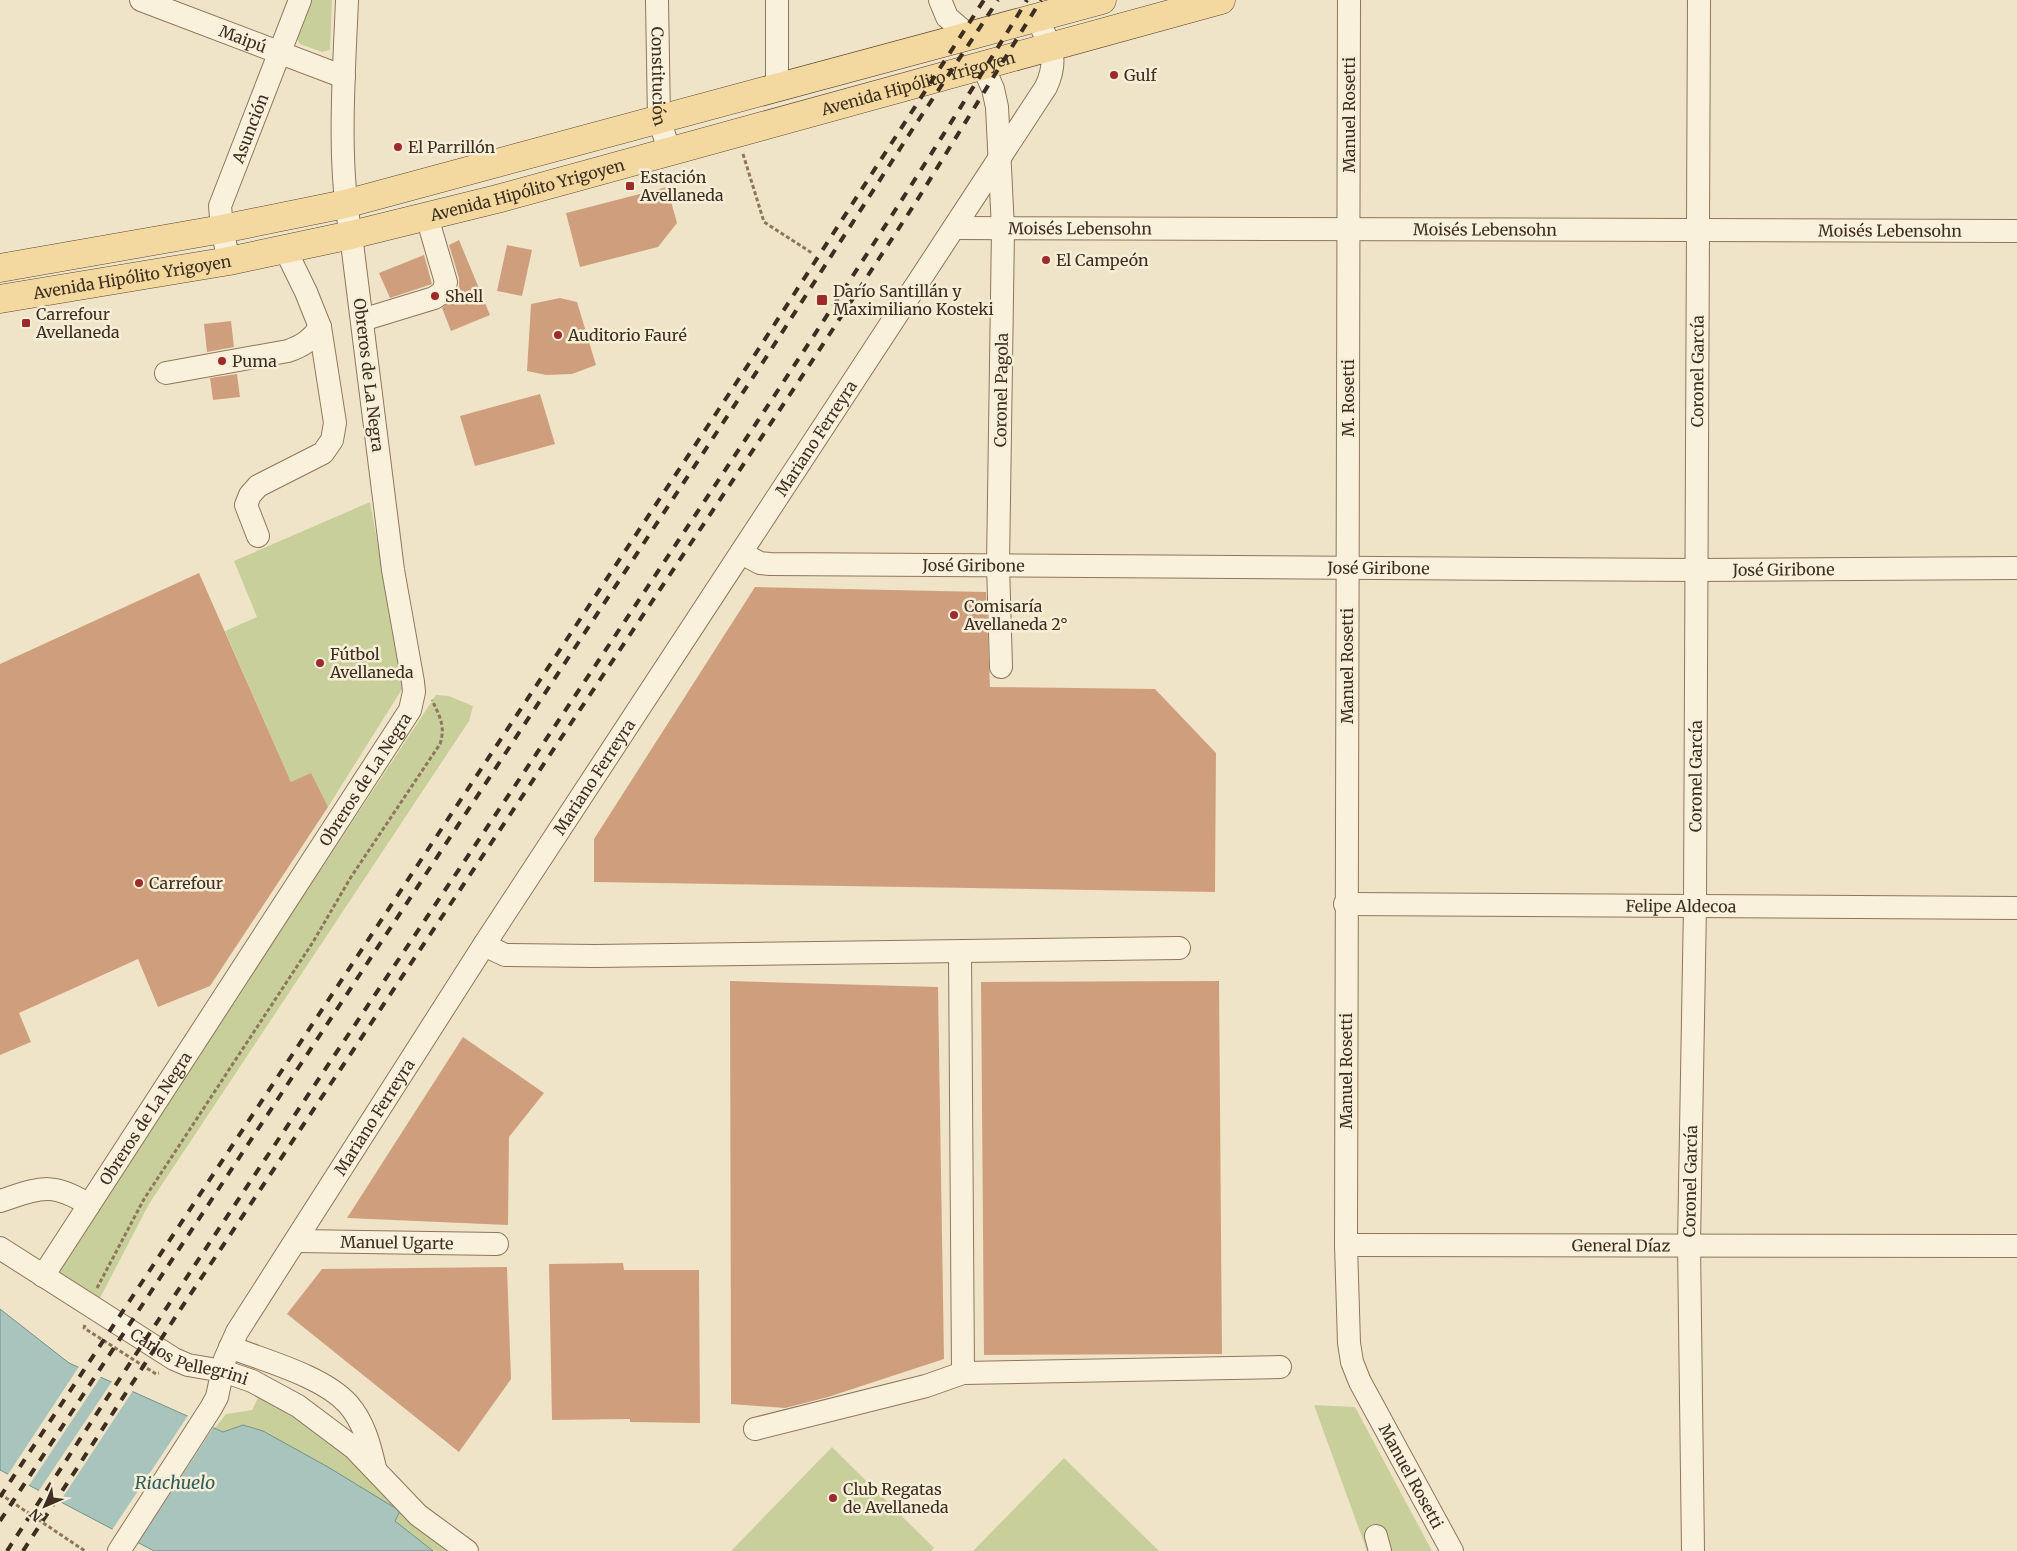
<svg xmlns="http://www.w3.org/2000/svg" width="2017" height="1551" viewBox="0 0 2017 1551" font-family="Merriweather,serif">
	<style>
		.green { fill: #c9cf9b }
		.water { fill: #a9c4bc; stroke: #6f938a }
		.pier { fill: #f0e4c8 }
		.building { fill: #cf9f7d }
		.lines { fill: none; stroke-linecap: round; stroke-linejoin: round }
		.minor-casing { stroke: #8d765c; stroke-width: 24 }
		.major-casing { stroke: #5b4430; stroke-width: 29 }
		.path { stroke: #8d765c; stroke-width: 3; stroke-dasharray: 4 2.5; stroke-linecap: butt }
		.minor { stroke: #faf1dc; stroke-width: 22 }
		.major { stroke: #f3d9a0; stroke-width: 28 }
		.rail { stroke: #3d2e20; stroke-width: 4; stroke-dasharray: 9 9; stroke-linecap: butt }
		.poi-dot { fill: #9e2a2b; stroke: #f7eed8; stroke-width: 2 }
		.labels { text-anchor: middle; stroke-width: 5; stroke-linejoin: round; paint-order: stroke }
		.street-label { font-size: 16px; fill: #3d2e20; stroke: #f7eed8 }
		.poi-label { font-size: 16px; fill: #3d2e20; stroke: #f7eed8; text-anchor: start }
		.water-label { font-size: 18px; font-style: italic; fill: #2f5d5a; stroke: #f7eed8 }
	</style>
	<rect width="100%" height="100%" fill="#f0e4c8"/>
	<g class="green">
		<polygon points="312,0 332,0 330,50 322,52 300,44 297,39"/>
		<polygon points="370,502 404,686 328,807 291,782 225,631 257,617 234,561"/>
		<polygon points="436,695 449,696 473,706 469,721 149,1204 99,1300 60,1280 58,1268"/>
		<polygon points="260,1394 327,1436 452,1551 433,1551 395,1521 400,1511 263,1431 243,1425 223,1432 215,1428 226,1414 252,1410"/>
		<polygon points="1314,1405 1355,1407 1432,1551 1367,1551"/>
		<polygon points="832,1447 934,1548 931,1551 731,1551"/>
		<polygon points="1064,1458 1159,1551 973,1551"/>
	</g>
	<polygon class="water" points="0,1309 69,1363 223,1432 243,1425 263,1431 328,1467 400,1511 395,1521 433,1551 154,1551 0,1470"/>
	<g class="pier">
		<polygon points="80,1365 102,1375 28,1487 7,1476"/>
		<polygon points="113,1380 134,1389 59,1503 38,1492"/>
		<polygon points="189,1414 215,1425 138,1543 112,1530"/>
	</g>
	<g class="building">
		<polygon points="667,187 677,223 658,247 580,267 566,213"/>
		<polygon points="459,240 490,315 451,331 442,308 455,296 459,286 459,278 449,245"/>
		<polygon points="507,245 532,250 522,296 497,291"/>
		<polygon points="424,255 432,284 390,298 379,273"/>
		<polygon points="560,298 577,302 596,365 572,374 546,375 527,371 531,304"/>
		<polygon points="231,321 234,347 207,352 204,324"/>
		<polygon points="237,374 240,397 213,400 210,378"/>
		<polygon points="540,394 555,444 475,466 460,416"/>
		<polygon points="199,573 291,782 311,773 328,807 210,986 158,1007 138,959 19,1013 31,1042 0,1055 0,664"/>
		<polygon points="755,587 986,592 990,687 1155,689 1216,753 1215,892 594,882 594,839"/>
		<polygon points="730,981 938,987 944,1359 828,1397 785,1408 731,1404"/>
		<polygon points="1219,981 1222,1354 984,1355 981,982"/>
		<polygon points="463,1037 544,1093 509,1137 508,1225 347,1218"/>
		<polygon points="623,1263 624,1270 699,1270 700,1423 630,1422 630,1419 552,1420 549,1264"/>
		<polygon points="507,1267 511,1379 459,1452 287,1314 322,1269"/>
	</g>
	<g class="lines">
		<defs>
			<g id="minor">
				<path id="s1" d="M141 0 344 77"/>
				<path id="s2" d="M657 0 659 119 669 150"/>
				<polyline points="940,0 947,17 968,35"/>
				<path id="s3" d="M1349 0 1346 1245 1349 1343 1352 1362 1360 1382 1452 1551"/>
				<polyline points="983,66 993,89 997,107 1003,229 998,565 1001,667"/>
				<polyline points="777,86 777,0"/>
				<path id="s4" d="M954 228 2017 231"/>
				<path id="s5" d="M229 261 222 229 220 206 300 0"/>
				<polyline points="362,320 434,298 443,292 446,282 427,217"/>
				<path d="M166 373 288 351C302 346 312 340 320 327"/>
				<polyline points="258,536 246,505 250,495 258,486 323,453 332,440 335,423 320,327 306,292 285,249"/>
				<path id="s6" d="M741 553 760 563 770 564 1697 570 2017 568"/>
				<path id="s7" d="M1345 904 2017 908"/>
				<polyline points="484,945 505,955 595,956 1179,948"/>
				<polyline points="960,952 963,1373 1280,1367"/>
				<path d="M0 1201C40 1188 52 1181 89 1205"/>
				<path id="s8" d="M297 1241 497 1244"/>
				<path id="s9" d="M1346 1245 2017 1246"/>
				<path id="s10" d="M0 1248 174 1359 188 1365 223 1371 252 1381 298 1406 354 1448 418 1515 467 1551"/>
				<path id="s11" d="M43 1276 410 710 414 692 413 682 393 570 351 235C337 163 344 74 347 0"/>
				<path d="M230 1347C265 1361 323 1376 348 1404 364 1422 370 1446 375 1468"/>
				<polyline points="755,1429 926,1386 963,1373"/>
				<polyline points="1376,1536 1380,1551"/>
				<path id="s12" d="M119 1551 211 1408 217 1397 225 1359 237 1332 484 945 1046 87C1060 57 1049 44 1036 16"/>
				<path id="s13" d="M1693 1551 1689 1244 1695 906 1699 0"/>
			</g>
			<g id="major">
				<polyline points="0,268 222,229 345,204 1102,0"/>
				<path id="s14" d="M0 299 229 261 351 235 497 199 1221 0"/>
			</g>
		</defs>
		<use href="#minor" class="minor-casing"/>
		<use href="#major" class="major-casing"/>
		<g class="path">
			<polyline points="743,154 764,222 812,253"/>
			<path d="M97 1288 144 1199 313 942 351 877 440 744C446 726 439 715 432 700"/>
			<polyline points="85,1325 84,1328 156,1374 159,1373"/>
			<polyline points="0,1494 85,1551"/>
		</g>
		<use href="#minor" class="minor"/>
		<use href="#major" class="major"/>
		<g class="rail">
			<polyline points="0,1497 756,353 984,0"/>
			<polyline points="0,1521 765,359 912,130 998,0"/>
			<path d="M7 1551C202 1251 402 955 601 657 745 440 891 223 1027 0"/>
			<polyline points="23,1551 178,1313 797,384 916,202 1041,0"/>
		</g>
	</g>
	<g class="poi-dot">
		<circle cx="1114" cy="75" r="5"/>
		<circle cx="398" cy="147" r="5"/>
		<rect x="625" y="181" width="10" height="10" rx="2.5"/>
		<circle cx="1046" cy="260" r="5"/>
		<circle cx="435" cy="296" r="5"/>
		<rect x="816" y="294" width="12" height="12" rx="2.5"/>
		<rect x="21" y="318" width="10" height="10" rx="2.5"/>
		<circle cx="558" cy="335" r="5"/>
		<circle cx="222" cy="361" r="5"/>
		<circle cx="954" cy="615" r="5"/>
		<circle cx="320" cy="663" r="5"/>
		<circle cx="139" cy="883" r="5"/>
		<circle cx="833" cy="1498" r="5"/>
	</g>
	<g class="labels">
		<g class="street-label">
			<text dy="6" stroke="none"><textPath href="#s1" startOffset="109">Maipú</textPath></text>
			<text dy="6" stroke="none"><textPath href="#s2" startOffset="76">Constitución</textPath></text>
			<text dy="6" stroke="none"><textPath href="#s14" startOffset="944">Avenida Hipólito Yrigoyen</textPath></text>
			<text transform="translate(1349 115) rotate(-90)" y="6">Manuel Rosetti</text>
			<text dy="6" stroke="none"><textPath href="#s5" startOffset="139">Asunción</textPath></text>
			<text dy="6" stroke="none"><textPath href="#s14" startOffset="539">Avenida Hipólito Yrigoyen</textPath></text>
			<text dy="6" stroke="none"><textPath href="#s4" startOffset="126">Moisés Lebensohn</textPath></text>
			<text dy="6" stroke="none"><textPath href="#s4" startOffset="531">Moisés Lebensohn</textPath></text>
			<text dy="6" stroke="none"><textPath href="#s4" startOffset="936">Moisés Lebensohn</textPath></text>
			<text dy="6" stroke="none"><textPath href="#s14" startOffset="134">Avenida Hipólito Yrigoyen</textPath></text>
			<text dy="6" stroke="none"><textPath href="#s13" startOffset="1180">Coronel García</textPath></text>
			<text transform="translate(369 375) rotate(83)" y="6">Obreros de La Negra</text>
			<text transform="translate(1001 390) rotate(-89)" y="6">Coronel Pagola</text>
			<text transform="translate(1348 398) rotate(-90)" y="6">M. Rosetti</text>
			<text dy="6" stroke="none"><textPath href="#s12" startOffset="1316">Mariano Ferreyra</textPath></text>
			<text dy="6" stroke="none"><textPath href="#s6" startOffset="235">José Giribone</textPath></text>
			<text dy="6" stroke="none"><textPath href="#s6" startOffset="640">José Giribone</textPath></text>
			<text dy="6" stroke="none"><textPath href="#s6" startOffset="1045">José Giribone</textPath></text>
			<text transform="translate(1347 666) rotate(-90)" y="6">Manuel Rosetti</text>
			<text dy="6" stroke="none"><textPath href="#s12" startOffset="911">Mariano Ferreyra</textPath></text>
			<text dy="6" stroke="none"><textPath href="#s13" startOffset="775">Coronel García</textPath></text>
			<text dy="6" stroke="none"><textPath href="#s11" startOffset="592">Obreros de La Negra</textPath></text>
			<text dy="6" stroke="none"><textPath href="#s7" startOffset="336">Felipe Aldecoa</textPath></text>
			<text transform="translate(1346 1071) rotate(-90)" y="6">Manuel Rosetti</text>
			<text dy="6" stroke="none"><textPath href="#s12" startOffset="506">Mariano Ferreyra</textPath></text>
			<text dy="6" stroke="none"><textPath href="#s11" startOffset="188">Obreros de La Negra</textPath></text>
			<text dy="6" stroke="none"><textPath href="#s13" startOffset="370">Coronel García</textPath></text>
			<text dy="6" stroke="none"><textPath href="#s8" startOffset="100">Manuel Ugarte</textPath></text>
			<text dy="6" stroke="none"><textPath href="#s9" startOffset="275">General Díaz</textPath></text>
			<text dy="6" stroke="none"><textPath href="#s10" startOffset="220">Carlos Pellegrini</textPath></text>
			<text dy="6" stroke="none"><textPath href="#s3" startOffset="1491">Manuel Rosetti</textPath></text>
		</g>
		<g class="poi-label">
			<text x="1124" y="81">Gulf</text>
			<text x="408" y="153">El Parrillón</text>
			<text x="640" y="183">Estación<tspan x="640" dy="18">Avellaneda</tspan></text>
			<text x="1056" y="266">El Campeón</text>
			<text x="833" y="297">Darío Santillán y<tspan x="833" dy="18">Maximiliano Kosteki</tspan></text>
			<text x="445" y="302">Shell</text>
			<text x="36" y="320">Carrefour<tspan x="36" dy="18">Avellaneda</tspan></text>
			<text x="568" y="341">Auditorio Fauré</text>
			<text x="232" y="367">Puma</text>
			<text x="964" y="612">Comisaría<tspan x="964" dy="18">Avellaneda 2°</tspan></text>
			<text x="330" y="660">Fútbol<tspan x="330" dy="18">Avellaneda</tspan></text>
			<text x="149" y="889">Carrefour</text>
			<text x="843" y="1495">Club Regatas<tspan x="843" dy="18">de Avellaneda</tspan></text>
		</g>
		<g class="water-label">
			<text x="175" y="1489">Riachuelo</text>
		</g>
	</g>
	<g transform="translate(45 1506) rotate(225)" stroke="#f7eed8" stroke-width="4" paint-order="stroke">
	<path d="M0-4L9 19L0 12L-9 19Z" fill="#3d2e20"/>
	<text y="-8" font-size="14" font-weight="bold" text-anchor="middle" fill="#3d2e20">N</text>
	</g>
</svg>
